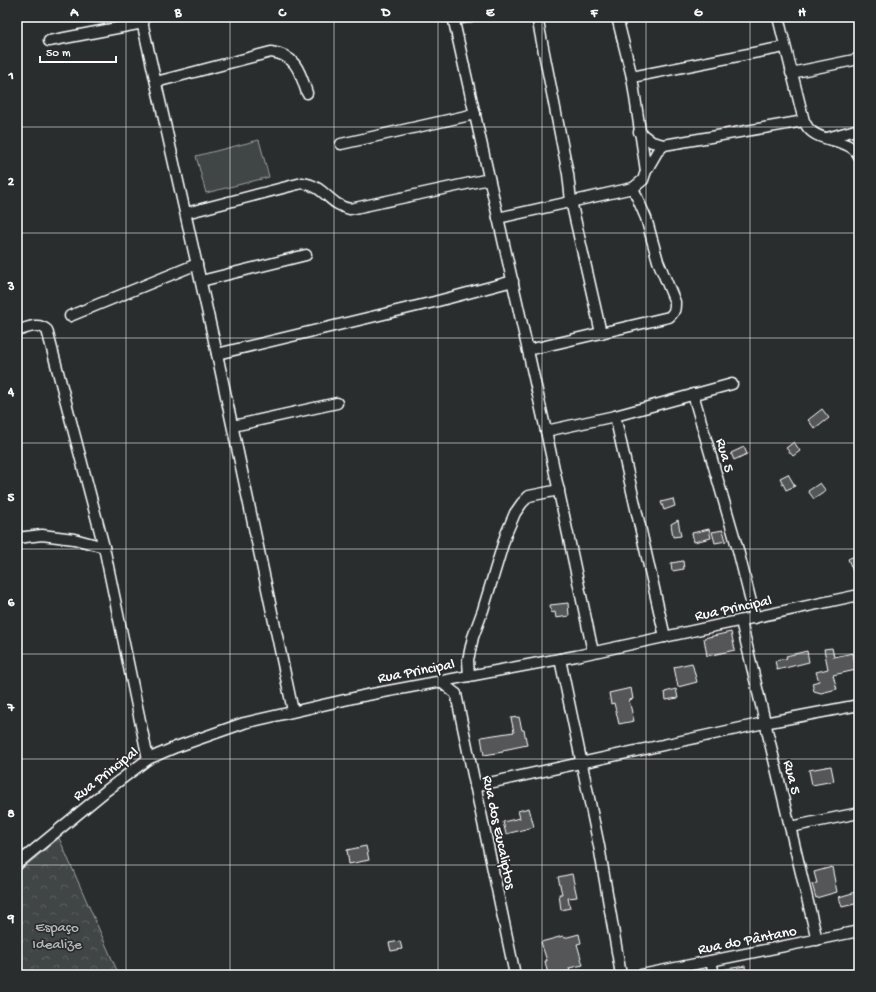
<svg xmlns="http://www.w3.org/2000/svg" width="876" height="992" viewBox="0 0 876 992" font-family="'Gochi Hand',sans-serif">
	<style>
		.park { fill: url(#park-crowns); stroke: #a0a2a2 }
		.garden { fill: #414445; stroke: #a0a2a2 }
		.building { fill: #555758; stroke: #fff }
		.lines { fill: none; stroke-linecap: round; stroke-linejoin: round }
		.minor-casing { stroke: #fff; stroke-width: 13 }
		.minor { stroke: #2a2d2e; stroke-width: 10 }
		.grid { fill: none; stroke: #fff; stroke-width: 1; stroke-opacity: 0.55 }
		.labels { text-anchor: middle; stroke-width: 3.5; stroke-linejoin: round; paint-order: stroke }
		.street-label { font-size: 15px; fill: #fff; stroke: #2a2d2e }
		.park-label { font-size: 15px; fill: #b3b4b5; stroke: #2a2d2e }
		.neatline { fill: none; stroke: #fff; stroke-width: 1.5 }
		.grid-label { font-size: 13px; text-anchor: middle; font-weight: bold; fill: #fff }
	</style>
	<defs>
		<pattern id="park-crowns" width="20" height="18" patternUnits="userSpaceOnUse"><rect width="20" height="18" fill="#414445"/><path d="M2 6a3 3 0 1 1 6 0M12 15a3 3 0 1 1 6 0" fill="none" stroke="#5e6061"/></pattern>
	</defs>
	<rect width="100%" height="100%" fill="#2a2d2e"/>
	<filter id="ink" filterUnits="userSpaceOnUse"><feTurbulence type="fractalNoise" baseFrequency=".025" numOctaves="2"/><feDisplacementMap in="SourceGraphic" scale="8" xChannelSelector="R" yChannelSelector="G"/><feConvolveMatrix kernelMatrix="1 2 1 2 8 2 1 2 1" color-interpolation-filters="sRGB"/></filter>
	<g filter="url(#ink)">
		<polygon class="park" points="59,838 119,975 17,974 17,873"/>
		<polygon class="garden" points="259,140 269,177 206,193 196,156"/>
		<g class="building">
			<polygon points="822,409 829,418 815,429 808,420"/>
			<polygon points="794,442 800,451 793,456 786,448"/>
			<polygon points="744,447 747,454 734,460 731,453"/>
			<polygon points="788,474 795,486 786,490 780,478"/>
			<polygon points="820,483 826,491 814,499 808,491"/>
			<polygon points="673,499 675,506 664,510 661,502"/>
			<polygon points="678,520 681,536 673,537 671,524"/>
			<polygon points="709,529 711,538 694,542 692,533"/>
			<polygon points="723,530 726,541 715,543 712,532"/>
			<polygon points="859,554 859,586 848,559"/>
			<polygon points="683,561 684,569 672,571 671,563"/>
			<polygon points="568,603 569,616 556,618 555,612 551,613 550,605"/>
			<polygon points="731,632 735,650 707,656 704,638"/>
			<polygon points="832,648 834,657 853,653 856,670 833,675 837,689 821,693 814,691 812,683 819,681 816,672 828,669 824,649"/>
			<polygon points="807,651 809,662 777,670 775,661 787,658 786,656"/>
			<polygon points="692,663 697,682 678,687 674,667"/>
			<polygon points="631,688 633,699 629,700 634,721 619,724 614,703 611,704 609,693"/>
			<polygon points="676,689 678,698 666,700 665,692"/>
			<polygon points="519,717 522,730 524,730 527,745 503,750 503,752 484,755 481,737 514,732 511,718"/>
			<polygon points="831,766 834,781 812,785 809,770"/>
			<polygon points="529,808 534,827 506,834 503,822 520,818 518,811"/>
			<polygon points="366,846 369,860 349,864 347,850"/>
			<polygon points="832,867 837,892 816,898 812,884 817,883 814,872"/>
			<polygon points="572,874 577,897 568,898 570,908 561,910 559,894 562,894 558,877"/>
			<polygon points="859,891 859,903 842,907 839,897"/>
			<polygon points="579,934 581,943 577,944 583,965 569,968 570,971 548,975 545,961 547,961 541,942 563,936 564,938"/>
			<polygon points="400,941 402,949 391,951 389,943"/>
			<polygon points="745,966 746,975 720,975 720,970"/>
		</g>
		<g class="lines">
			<defs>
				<g id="minor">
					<polyline points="141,17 217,354 293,711"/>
					<polyline points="453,17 546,431 593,652"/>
					<polyline points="537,17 568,174 571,201 601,333"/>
					<polyline points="617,17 632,77 646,171"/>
					<path d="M778 17 804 121C805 123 807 127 809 129 821 143 850 138 859 156"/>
					<polyline points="453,19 469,17"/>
					<polyline points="49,41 143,23"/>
					<polyline points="791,73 859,59"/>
					<polyline points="632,77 784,47"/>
					<path d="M156 82 271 52C296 55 300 72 307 93"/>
					<polyline points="639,132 652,142 664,145 804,121"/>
					<polyline points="827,138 859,129"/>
					<polyline points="341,144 475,114"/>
					<path d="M186 213 302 183C324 185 329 205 350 209L489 179"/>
					<polyline points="498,218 633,188 643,180 646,171 657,152 664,145"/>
					<polyline points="201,281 306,255"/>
					<polyline points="70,316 197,264"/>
					<path d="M17 331C27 328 38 322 47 330L104 547 148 759"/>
					<path d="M528 350 669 317C675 312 675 309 675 302L658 261 646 218 633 188"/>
					<polyline points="217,354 434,302 513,281"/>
					<polyline points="693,394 738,550 755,618"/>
					<polyline points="615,416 665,637"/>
					<polyline points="233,426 337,403"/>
					<polyline points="546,431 615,416 732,384"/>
					<polyline points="17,538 42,535 74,539 104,547"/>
					<polyline points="741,621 817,940"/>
					<polyline points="560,659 599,846 621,975"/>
					<polyline points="469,676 468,660 473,637 483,610 506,534 515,513 522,503 529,496 559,490"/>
					<polyline points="440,681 456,694"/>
					<polyline points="456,694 515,975"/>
					<polyline points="475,786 764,723 859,705"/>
					<polyline points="790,827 859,813"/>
					<polyline points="17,864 107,790 148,759 176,747 244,723 362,696 576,656 859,595"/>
					<polyline points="711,961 714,975"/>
					<polyline points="641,975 859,931"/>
				</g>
			</defs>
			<use href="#minor" class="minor-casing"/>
			<use href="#minor" class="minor"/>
		</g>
	</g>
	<path class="grid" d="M126 17V975M230 17V975M334 17V975M438 17V975M542 17V975M646 17V975M750 17V975M17 127H859M17 233H859M17 338H859M17 443H859M17 549H859M17 654H859M17 759H859M17 865H859"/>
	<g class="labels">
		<g class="street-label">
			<text transform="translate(726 455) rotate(74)" y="5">Rua 5</text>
			<text transform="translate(733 607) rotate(-12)" y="5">Rua Principal</text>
			<text transform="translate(416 670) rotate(-11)" y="5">Rua Principal</text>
			<text transform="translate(105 773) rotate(-38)" y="5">Rua Principal</text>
			<text transform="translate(793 777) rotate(76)" y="5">Rua 5</text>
			<text transform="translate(500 832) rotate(78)" y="5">Rua dos Eucaliptos</text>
			<text transform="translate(747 939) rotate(-11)" y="5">Rua do Pântano</text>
		</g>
		<g class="park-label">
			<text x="57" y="931">Espaço<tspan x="57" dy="17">Idealize</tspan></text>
		</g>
	</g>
	<rect width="876" height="992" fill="none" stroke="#2a2d2e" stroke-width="44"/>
	<path d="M40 56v6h76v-6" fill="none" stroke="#ffffff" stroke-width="2"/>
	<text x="46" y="56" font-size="12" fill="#ffffff" stroke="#2a2d2e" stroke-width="3" paint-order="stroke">50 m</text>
	<rect x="22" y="22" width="832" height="948" class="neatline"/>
	<g class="grid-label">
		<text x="74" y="16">A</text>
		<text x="178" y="16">B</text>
		<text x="282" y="16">C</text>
		<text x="386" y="16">D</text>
		<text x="490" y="16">E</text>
		<text x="594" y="16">F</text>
		<text x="698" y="16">G</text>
		<text x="802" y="16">H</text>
		<text x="11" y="79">1</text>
		<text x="11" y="185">2</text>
		<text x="11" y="290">3</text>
		<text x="11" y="395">4</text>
		<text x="11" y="501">5</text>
		<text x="11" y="606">6</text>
		<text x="11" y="711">7</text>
		<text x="11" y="817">8</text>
		<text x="11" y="922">9</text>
	</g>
</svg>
